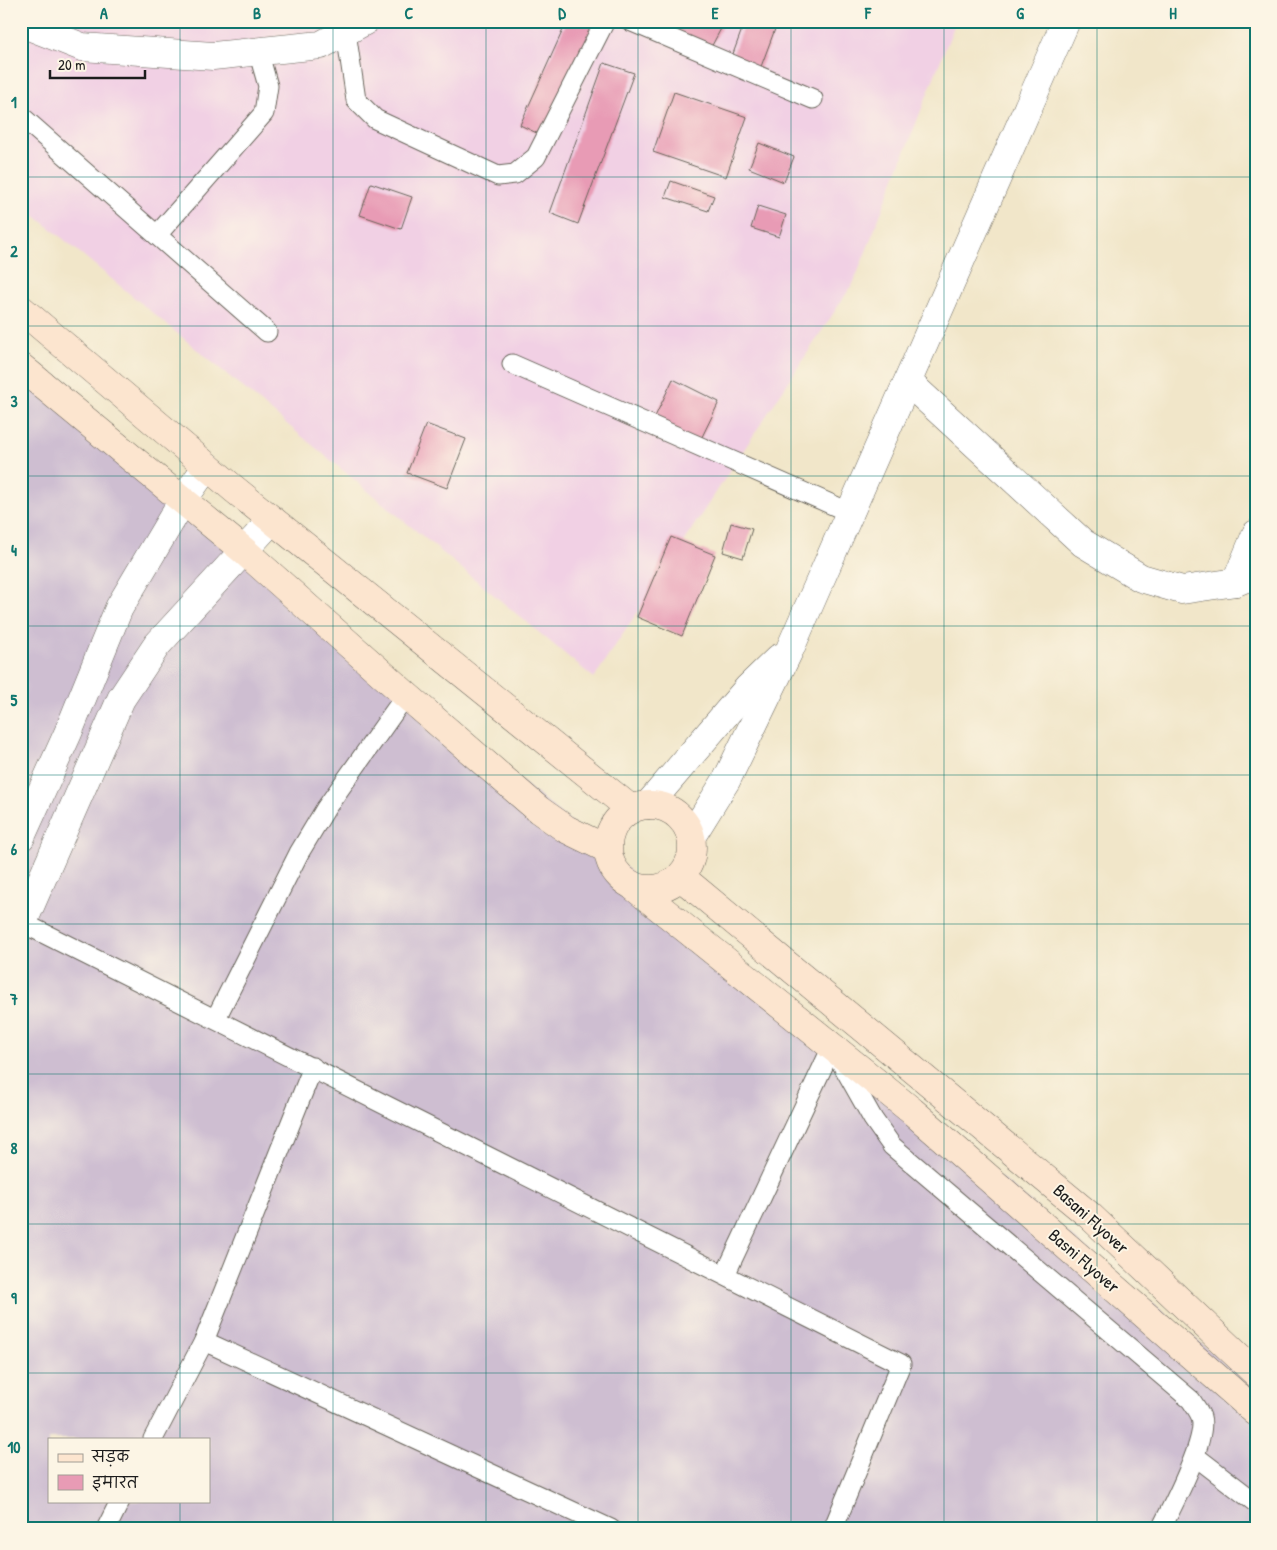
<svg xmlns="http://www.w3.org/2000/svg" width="1277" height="1550" viewBox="0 0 1277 1550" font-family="'Patrick Hand','Playpen Sans Deva',sans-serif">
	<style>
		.built { fill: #f1d0e4 }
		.industrial { fill: #cebed1; fill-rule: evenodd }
		.building { fill: #e89bb5 }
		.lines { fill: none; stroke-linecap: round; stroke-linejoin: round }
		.service-casing { stroke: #676359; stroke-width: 21 }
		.minor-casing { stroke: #676359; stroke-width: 29 }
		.tertiary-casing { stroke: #676359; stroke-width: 29 }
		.secondary-casing { stroke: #676359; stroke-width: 29 }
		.service { stroke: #fff; stroke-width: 19 }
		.minor { stroke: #fff; stroke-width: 28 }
		.tertiary { stroke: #fff; stroke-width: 28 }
		.secondary { stroke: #fce5cf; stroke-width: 28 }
		.grid { fill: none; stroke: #0f766e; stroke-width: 1; stroke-opacity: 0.55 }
		.labels { text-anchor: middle; stroke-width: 4; stroke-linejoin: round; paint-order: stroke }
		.street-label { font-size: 18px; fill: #1c1c1c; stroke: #fcf5e5 }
		.neatline { fill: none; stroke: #0f766e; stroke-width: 2 }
		.grid-label { font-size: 16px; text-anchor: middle; font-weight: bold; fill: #0f766e }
	</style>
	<rect width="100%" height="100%" fill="#fcf5e5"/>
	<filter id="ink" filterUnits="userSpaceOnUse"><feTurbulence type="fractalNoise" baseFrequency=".02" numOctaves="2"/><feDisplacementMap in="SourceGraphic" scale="10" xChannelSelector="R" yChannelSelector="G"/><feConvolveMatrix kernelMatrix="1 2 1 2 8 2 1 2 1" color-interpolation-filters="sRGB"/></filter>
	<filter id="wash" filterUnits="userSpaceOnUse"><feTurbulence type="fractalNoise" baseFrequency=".0096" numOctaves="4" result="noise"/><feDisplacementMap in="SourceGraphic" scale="20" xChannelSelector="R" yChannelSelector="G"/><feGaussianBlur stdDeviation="1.12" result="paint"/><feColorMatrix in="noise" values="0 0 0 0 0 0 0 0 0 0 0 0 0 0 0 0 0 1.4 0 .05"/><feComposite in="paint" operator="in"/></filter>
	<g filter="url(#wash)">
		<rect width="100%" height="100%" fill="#f1e6c9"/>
		<polygon class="built" points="21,21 956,21 854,282 594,678 21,204"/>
		<path class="industrial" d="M21 367 1256 1389V1529H21ZM49 1439H209V1501H49Z"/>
		<g id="blocks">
			<g class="building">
				<polygon points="567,21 596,21 543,136 520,125"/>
				<polygon points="677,21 725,21 708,53 671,33"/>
				<polygon points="745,21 778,21 759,72 730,62"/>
				<polygon points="604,63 634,73 578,224 550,213"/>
				<polygon points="674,92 747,117 726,177 653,152"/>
				<polygon points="759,143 794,157 784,182 749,168"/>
				<polygon points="671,181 714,196 708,211 665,197"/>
				<polygon points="371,183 412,197 401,229 360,215"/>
				<polygon points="758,206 786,215 779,237 751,228"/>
				<polygon points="673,379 719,402 699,443 653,421"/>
				<polygon points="426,424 466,439 447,488 407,473"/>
				<polygon points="731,523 752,529 743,558 723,552"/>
				<polygon points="671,537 715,555 682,636 637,617"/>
			</g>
		</g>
	</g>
	<g filter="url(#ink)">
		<use href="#blocks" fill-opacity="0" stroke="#676359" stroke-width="1"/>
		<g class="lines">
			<defs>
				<g id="service">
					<polyline points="630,21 813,99"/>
					<polyline points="346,32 356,100 375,119 498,176 515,174 536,157 605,21"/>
					<polyline points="21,116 267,332"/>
					<polyline points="157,235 264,113 268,86 258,51"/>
					<polyline points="512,364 851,513"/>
					<polyline points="21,922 901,1364 833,1529"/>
					<polyline points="216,1018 299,853 326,808 406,695"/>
					<path d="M838 1057 873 1119 892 1146 1191 1400C1194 1405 1199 1411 1201 1417 1208 1440 1172 1506 1161 1529"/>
					<polyline points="725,1275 832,1047"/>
					<polyline points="204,1341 611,1529"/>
					<polyline points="153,1439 204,1341 313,1067"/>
					<polyline points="1195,1456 1256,1503"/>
					<polyline points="106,1529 120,1501"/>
				</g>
				<g id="minor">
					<polyline points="21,23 82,47 213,56 321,45 365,21"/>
					<polyline points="908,382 1083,543 1141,578 1182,590 1236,582 1256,574"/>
					<polyline points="1236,582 1256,534"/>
				</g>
				<g id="tertiary">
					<polyline points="648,805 748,688 779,658"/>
					<polyline points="21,837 68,733 119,608 183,500 207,466"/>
					<polyline points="691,837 727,779 790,649 1066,21"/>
					<polyline points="21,927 121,699 157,645 272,520"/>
				</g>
				<g id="secondary">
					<polyline points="21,309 234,489 631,809"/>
					<polyline points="21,367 243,550 406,695 539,810 566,829 607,849"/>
					<circle cx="650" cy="847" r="42"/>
					<polyline points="681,877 1089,1215 1256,1373"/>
					<polyline points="634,887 912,1111 1256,1412"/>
				</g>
			</defs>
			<use href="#service" class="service-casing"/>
			<use href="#minor" class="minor-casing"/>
			<use href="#tertiary" class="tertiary-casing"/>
			<use href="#secondary" class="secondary-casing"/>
			<use href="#service" class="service"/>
			<use href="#minor" class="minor"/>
			<use href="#tertiary" class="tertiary"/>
			<use href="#secondary" class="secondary"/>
		</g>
	</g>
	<path class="grid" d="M180 21V1439M333 21V1529M486 21V1529M638 21V1529M791 21V1529M944 21V1529M1097 21V1529M21 177H1256M21 326H1256M21 476H1256M21 626H1256M21 775H1256M21 924H1256M21 1074H1256M21 1224H1256M21 1373H1256M180 1501V1529"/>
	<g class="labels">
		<g class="street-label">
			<text transform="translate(1091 1219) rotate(42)" y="6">Basani Flyover</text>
			<text transform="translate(1084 1261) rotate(41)" y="6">Basni Flyover</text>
		</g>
	</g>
	<rect width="1277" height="1550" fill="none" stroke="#fcf5e5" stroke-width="55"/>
	<rect x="48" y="1438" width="162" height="65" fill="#fcf5e5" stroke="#a29e95"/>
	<rect x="58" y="1454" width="25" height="8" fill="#fce5cf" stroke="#a29e95"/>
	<text x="92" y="1462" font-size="15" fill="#1c1c1c">सड़क</text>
	<rect x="58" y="1475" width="25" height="15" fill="#e89bb5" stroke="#a29e95"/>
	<text x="92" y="1488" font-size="15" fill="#1c1c1c">इमारत</text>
	<path d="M50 70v8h95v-8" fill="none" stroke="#1c1c1c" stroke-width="2.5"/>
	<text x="58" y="70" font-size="15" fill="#1c1c1c" stroke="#fcf5e5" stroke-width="4" paint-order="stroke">20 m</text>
	<rect x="28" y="28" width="1222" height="1494" class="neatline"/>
	<g class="grid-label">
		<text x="104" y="19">A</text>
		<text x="257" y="19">B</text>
		<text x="409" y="19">C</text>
		<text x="562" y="19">D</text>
		<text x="715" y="19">E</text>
		<text x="868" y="19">F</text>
		<text x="1020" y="19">G</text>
		<text x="1173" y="19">H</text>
		<text x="14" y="108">1</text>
		<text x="14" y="257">2</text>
		<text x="14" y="407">3</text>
		<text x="14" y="556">4</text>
		<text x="14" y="706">5</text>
		<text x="14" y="855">6</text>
		<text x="14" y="1005">7</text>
		<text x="14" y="1154">8</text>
		<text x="14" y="1304">9</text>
		<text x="14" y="1453">10</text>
	</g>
</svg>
